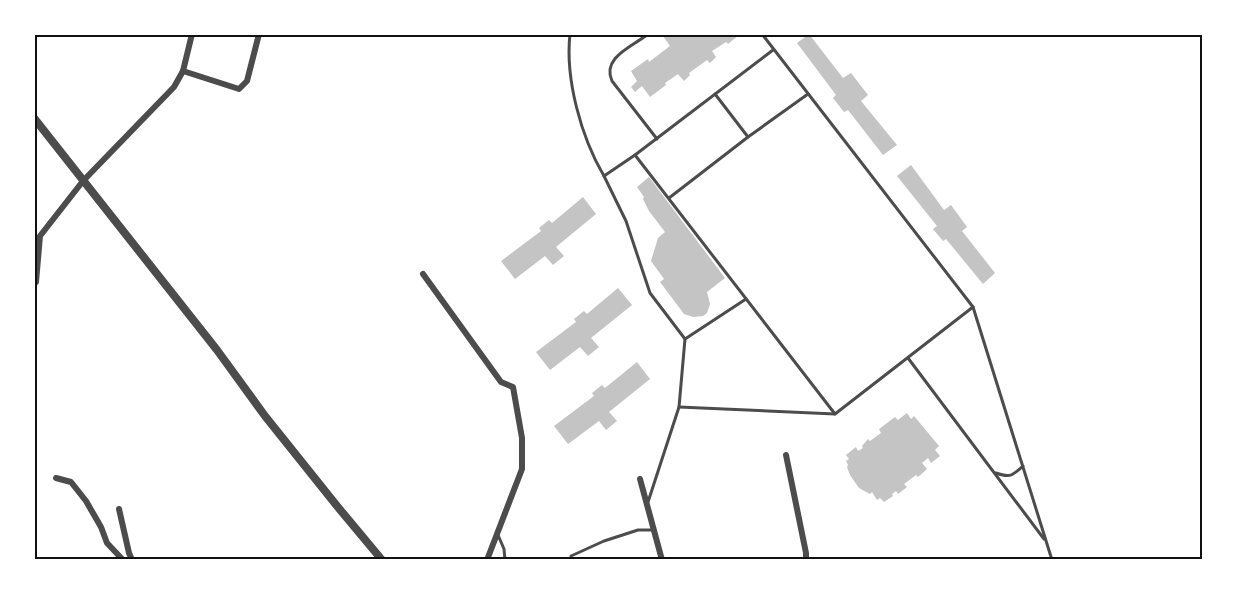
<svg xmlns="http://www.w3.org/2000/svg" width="1237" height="594" viewBox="0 0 1237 594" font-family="'Archivo Narrow',sans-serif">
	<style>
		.building { fill: #c4c4c4 }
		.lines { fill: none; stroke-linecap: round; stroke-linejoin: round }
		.service { stroke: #4c4c4c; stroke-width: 3 }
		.minor { stroke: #4c4c4c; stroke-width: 6 }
		.tertiary { stroke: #4c4c4c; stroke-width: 8 }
		.neatline { fill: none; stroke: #111; stroke-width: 2 }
	</style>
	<rect width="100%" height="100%" fill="#fff"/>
	<g class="building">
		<polygon points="664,34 740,34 728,44 726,42 712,51 716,57 710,63 707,60 689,73 690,75 684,81 678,74 665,83 666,85 650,97 642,86 635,92 631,87 637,81 631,71 648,59 649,62 670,46 663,36"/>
		<polygon points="809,34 843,78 851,73 868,95 861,101 897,145 883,155 848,110 844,112 833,98 836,95 797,43"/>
		<polygon points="911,165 944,210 951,205 967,227 962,231 995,273 983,284 946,239 943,241 933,229 937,226 897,176"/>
		<polygon points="649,177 725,278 707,292 710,304 707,313 703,316 693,317 684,314 660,282 664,279 651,261 658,238 665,232 649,211 643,199 644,197 637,187"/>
		<polygon points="583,197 596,214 556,247 564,256 553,265 545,256 515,279 501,261 541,231 539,228 549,220 552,223"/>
		<polygon points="618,288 632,305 591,338 599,347 588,356 580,347 550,370 536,352 576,322 574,319 584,311 587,314"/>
		<polygon points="637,362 650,379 609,412 617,421 606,430 599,421 568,444 554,426 594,396 592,393 602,385 605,388"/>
		<polygon points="907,413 911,419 914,416 939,446 935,450 940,456 931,463 928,458 922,463 927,469 918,477 916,475 904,484 907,487 898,494 896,491 892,494 893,496 884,502 880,498 877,500 872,492 870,494 859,488 850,475 847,467 848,465 846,461 849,459 846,455 856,447 858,451 863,448 862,446 868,439 870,441 881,433 879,429 895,417 898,420"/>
	</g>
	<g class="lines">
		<g class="service">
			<path d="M570 34C565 79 581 137 604 176"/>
			<path d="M649 34 644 37C629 48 602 59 612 81L657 139"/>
			<polyline points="762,34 973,307 835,414 635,155 773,50"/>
			<polyline points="715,94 748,137"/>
			<polyline points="635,155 604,176 626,221 650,293 685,339"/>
			<polyline points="669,198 748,137 808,94"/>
			<polyline points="973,307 1052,560"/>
			<polyline points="908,358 1044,539"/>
			<polyline points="679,407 835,414"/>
			<path d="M996 473C1010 478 1012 476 1023 466"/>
			<polyline points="648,502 679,407 685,339 746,299"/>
			<polyline points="498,535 504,549 505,560"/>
			<polyline points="571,560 571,556 604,541 638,530 654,530"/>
		</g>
		<g class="minor">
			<polyline points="183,71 239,89 247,81 259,34"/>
			<polyline points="423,274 501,382 513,387 522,438 522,469 487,560"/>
			<polyline points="36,282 40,236 83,181 174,87 183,71 192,34"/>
			<polyline points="786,455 806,553 806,560"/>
			<polyline points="56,478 71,482 86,501 101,527 107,543 123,560"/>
			<polyline points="640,479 662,560"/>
			<polyline points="119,509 129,553 132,560"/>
		</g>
		<polyline class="tertiary" points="34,118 217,350 265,416 337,506 382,560"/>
	</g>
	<rect width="1237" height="594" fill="none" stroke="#ffffff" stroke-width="72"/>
	<rect x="36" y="36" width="1165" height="522" class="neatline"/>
</svg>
